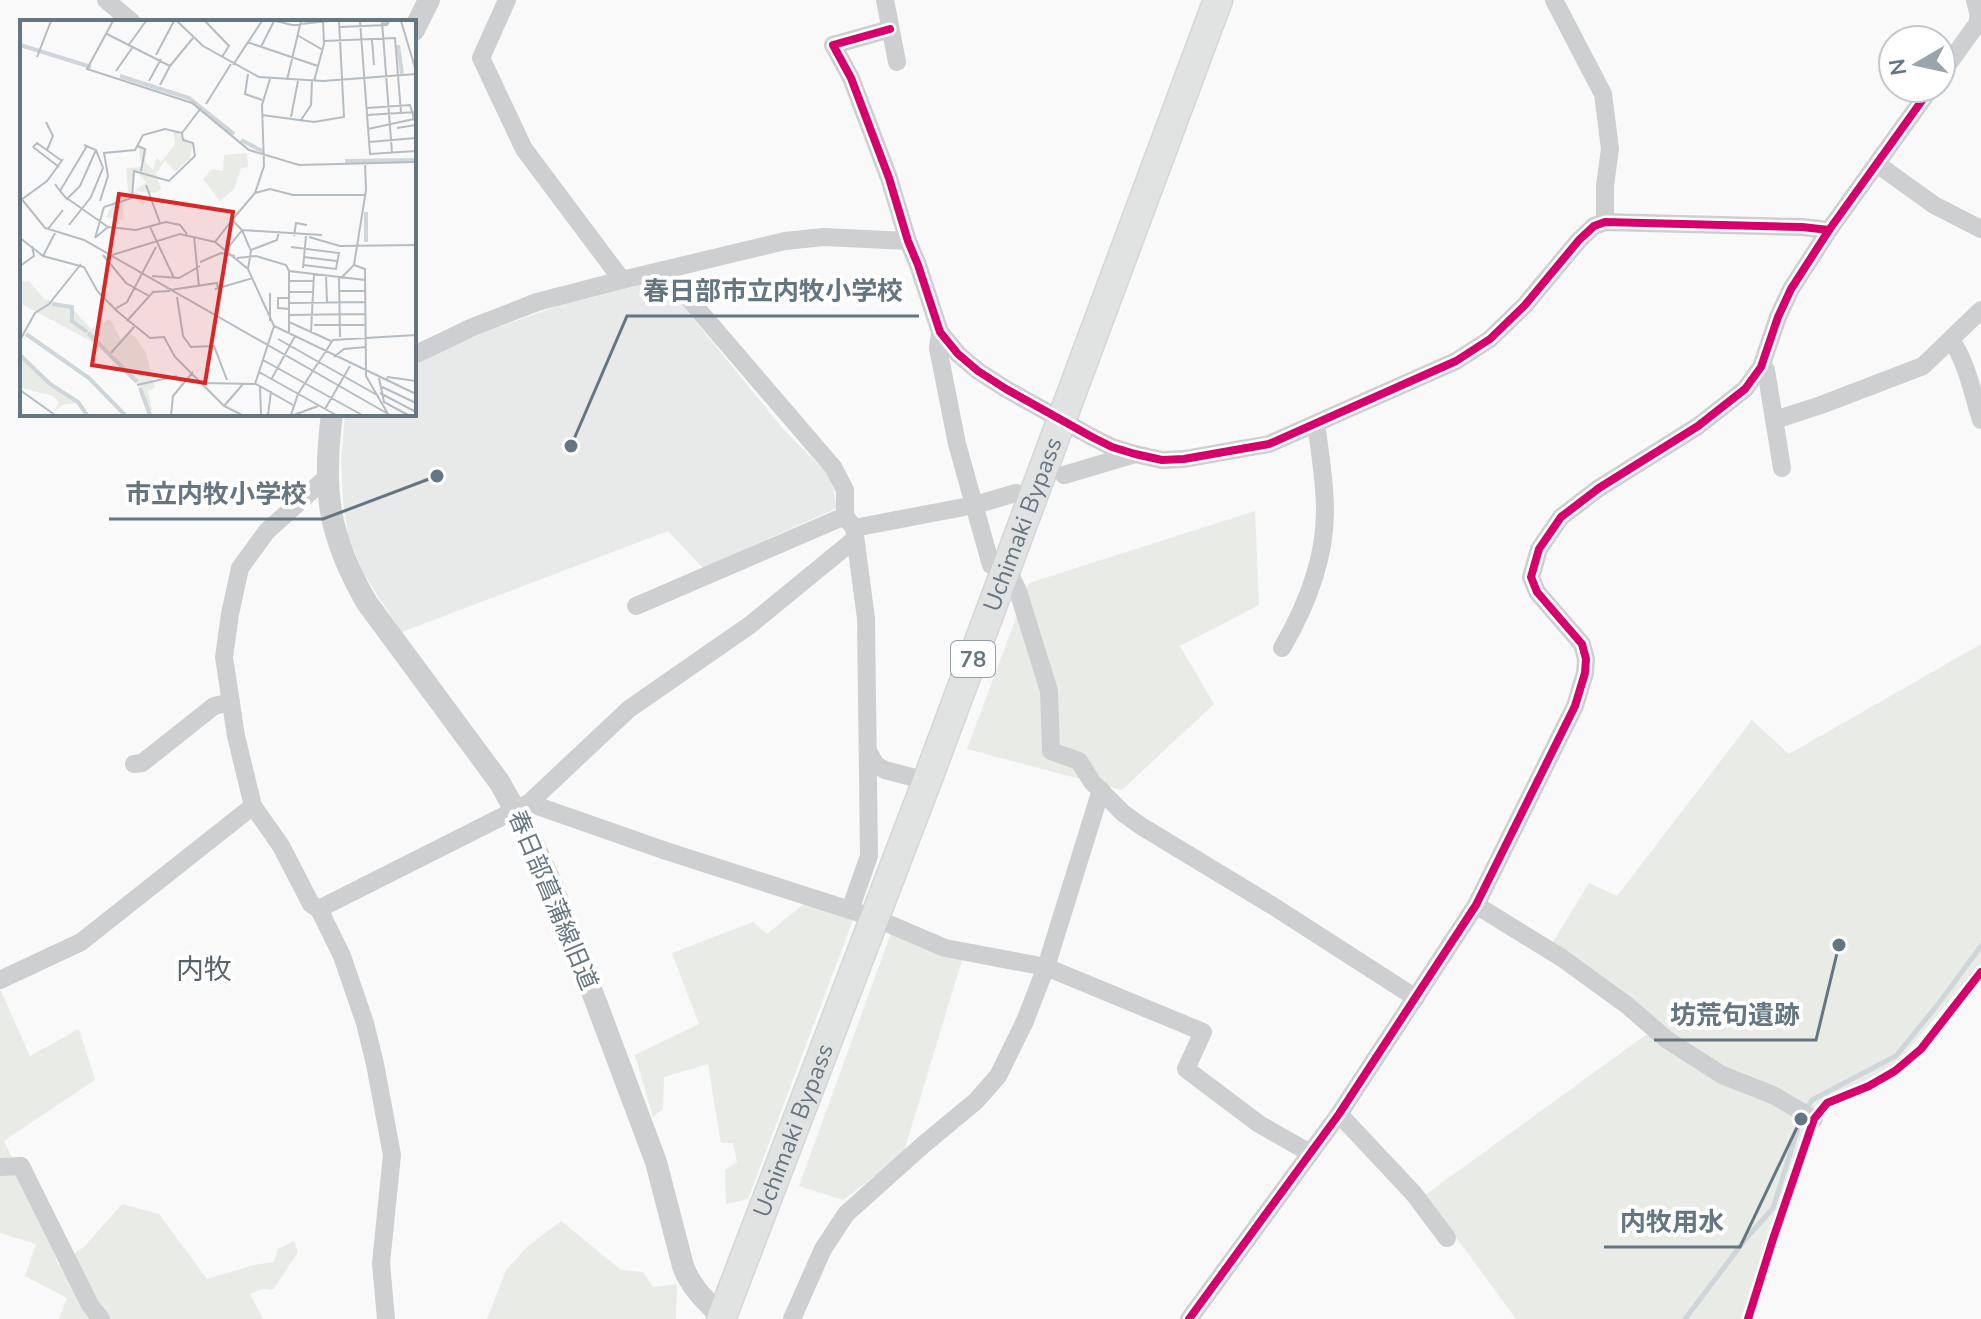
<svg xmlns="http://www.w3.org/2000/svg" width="1981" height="1319" viewBox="0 0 1981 1319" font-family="'Nunito Sans','Noto Sans JP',sans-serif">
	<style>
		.built { fill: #e8e9e9 }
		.green { fill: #e8ebe6 }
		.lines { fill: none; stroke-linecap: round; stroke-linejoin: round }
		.stream { stroke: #ced6d9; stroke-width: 5 }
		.primary-casing { stroke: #d5d6d7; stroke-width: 31 }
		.minor { stroke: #cecfd0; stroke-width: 18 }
		.tertiary { stroke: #cecfd0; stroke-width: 22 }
		.primary { stroke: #e1e2e2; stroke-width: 28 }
		.cycleway-casing { stroke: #fff; stroke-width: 13 }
		.cycleway { stroke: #d6006c; stroke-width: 8 }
		.labels { text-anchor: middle; stroke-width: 8; stroke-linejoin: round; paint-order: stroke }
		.shield { fill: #fff; stroke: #939fa8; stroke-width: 2 }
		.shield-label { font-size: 22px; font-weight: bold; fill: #657683 }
		.street-label { font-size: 24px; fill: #657683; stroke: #fff }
		.quarter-label { font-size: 28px; fill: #57646e; stroke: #fff }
		.inset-river { fill: none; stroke: #ced6d9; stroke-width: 4 }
		.inset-road { fill: none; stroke: #b5bdc3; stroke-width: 2 }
		.view { fill: #d62828; fill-opacity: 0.15; stroke: #d62828; stroke-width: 4 }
		.inset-edge { fill: none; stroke: #657683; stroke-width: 4 }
		.leader { fill: none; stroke: #657683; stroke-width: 3 }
		.callout-dot { fill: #657683; stroke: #fff; stroke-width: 3 }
		.callout-label { font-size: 26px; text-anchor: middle; font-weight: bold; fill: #657683; stroke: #fff; stroke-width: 8; stroke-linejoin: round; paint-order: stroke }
	</style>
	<rect width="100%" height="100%" fill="#f9f9f9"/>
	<polygon class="built" points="656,281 665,284 784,430 825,471 833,488 837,508 703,568 668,531 402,632 377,595 362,570 348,535 343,501 341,462 345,414 414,414 414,363 485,332 558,306"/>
	<g class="green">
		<polygon points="1255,511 1259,605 1180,646 1214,704 1122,790 967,749 1029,583"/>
		<polygon points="1981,644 1981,963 1892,1069 1863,1085 1825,1099 1806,1122 1781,1203 1741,1319 1516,1319 1425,1195 1654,1029 1548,950 1589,883 1617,896 1752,720 1789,754"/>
		<polygon points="805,903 853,920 748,1199 726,1204 725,1170 737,1162 733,1143 721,1143 708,1064 664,1077 663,1109 653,1117 635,1055 699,1024 672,953 753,922 767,934"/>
		<polygon points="891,933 962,960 903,1155 843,1200 799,1186"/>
		<polygon points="0,989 30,1056 79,1029 95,1080 4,1141 47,1230 58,1265 85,1246 122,1204 159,1214 207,1279 254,1265 274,1262 278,1249 294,1241 298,1252 273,1290 263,1289 250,1294 263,1319 59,1319 67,1298 25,1276 36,1244 0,1233"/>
		<polygon points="561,1221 621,1270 643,1272 653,1287 677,1284 676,1319 487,1319 506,1270 527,1247"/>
	</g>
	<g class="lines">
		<polyline class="stream" points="1685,1319 1744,1241 1773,1208 1801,1119 1812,1100 1896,1056 1939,1003 1981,946"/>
		<defs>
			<g id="primary">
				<path id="s1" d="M721 1319 927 781 1218 0"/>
			</g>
		</defs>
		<use href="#primary" class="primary-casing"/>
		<g class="minor">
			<polyline points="106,0 132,22"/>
			<polyline points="507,0 481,58 524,149 622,280"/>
			<polyline points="885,0 897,62"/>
			<polyline points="1554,0 1603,94 1610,149 1605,185 1605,222"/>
			<polyline points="890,29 833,45 851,78 889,178 908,241 918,265 940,332 958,354 978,371 1006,389 1092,437 1112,447 1135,454 1162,460 1184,459 1269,444 1456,361 1490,339 1525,305 1579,240 1594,226 1605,222 1802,227 1829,230"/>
			<polyline points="1941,74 1980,20 1975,0"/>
			<polyline points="1877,164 1934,205 1981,229"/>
			<polyline points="664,270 833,467 845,490 845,516 854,528 866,618 869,856 850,910"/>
			<polyline points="940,332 938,348 957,444 991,565"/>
			<path d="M1951 340C1967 362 1973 395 1981 420"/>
			<polyline points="414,355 473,327 537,302 622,280 785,241 824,237 908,241"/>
			<polyline points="1761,367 1766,370 1782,468"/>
			<polyline points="1775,420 1821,405 1923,366 1981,310"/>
			<polyline points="1064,475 1135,454"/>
			<polyline points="327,477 267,531 240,568 230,614 224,657 236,736 253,806 281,846 311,904 319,909 342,956 365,1023 375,1064 392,1155 381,1263 386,1319"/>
			<polyline points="854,528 975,505 1016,493"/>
			<polyline points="1007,568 1018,591 1049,691 1051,751 1079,761 1092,782 1123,813 1141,826 1273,906 1416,998"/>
			<polyline points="636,606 845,516"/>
			<path d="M1282 648C1306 607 1325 560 1325 511 1325 482 1320 453 1316 424"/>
			<polyline points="869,753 876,765 885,770 927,781"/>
			<polyline points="134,764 142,763 214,706 231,702"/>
			<polyline points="529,803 666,851 875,918 945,948 1046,967 1203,1032 1186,1069 1259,1124 1310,1153"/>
			<polyline points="1476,905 1562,958 1628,1006 1666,1039 1722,1075 1773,1095 1814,1119"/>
			<polyline points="319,909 529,803 629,709 750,625 855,539"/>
			<polyline points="0,980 81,942 253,806"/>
			<polyline points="1339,1114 1414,1194 1447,1238"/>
			<polyline points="0,1167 21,1166 90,1305 101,1319"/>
			<polyline points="792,1319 823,1249 846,1214 923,1145 976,1101 998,1076 1025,1021 1046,967 1101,790"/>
			<polyline points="1189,1319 1339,1114 1476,905 1575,706 1585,673 1586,659 1582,644 1537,592 1531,577 1539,549 1561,517 1599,488 1698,426 1745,389 1761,367 1778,317 1791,289 1829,230 1931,88"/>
		</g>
		<g class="tertiary">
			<polyline points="1980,20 1981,19"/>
			<polyline points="414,30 429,0"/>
			<path d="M332 414C322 490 328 536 367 603L500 783 533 843 552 885 656 1162 683 1266C691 1288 706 1301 722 1317"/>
		</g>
		<use href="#primary" class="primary"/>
		<defs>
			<g id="cycleway">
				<polyline points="890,29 833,45 851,78 889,178 908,241 918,265 940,332 958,354 978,371 1006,389 1092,437 1112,447 1135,454 1162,460 1184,459 1269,444 1456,361 1490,339 1525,305 1579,240 1594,226 1605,222 1802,227 1829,230"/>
				<polyline points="1189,1319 1339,1114 1476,905 1575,706 1585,673 1586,659 1582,644 1537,592 1531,577 1539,549 1561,517 1599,488 1698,426 1745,389 1761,367 1778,317 1791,289 1829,230 1931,88"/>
				<polyline points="1748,1319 1773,1239 1814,1119 1827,1103 1869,1086 1895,1071 1921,1049 1981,972"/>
			</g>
		</defs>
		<use href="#cycleway" class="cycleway-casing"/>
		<use href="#cycleway" class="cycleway"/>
	</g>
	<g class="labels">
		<rect class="shield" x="951" y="641" width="44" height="36" rx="6"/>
		<g class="shield-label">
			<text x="973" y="667">78</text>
		</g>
		<g class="street-label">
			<text dy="8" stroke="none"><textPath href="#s1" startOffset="850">Uchimaki Bypass</textPath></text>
			<text transform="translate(553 900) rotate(67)" y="8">春日部菖蒲線旧道</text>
			<text dy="8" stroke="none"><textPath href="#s1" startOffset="202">Uchimaki Bypass</textPath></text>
		</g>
		<g class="quarter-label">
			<text x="204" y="979">内牧</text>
		</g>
	</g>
	<g transform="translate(20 20)">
		<rect width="396" height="396" fill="#f9f9f9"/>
		<path d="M153 110 172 123 170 138 155 152 145 140 136 154 141 168 135 173 115 171 126 162 115 150 113 171 128 178 123 185 114 177 104 182 102 200 86 197 100 169 99 180 108 171 106 148 122 147 118 127 127 129 125 142 133 150 137 137 141 143 155 124ZM204 135 227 133 228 147 221 148 214 169 200 181 183 159 192 149 203 151ZM9 261 24 279 51 287 71 309 90 299 101 320 109 313 115 317 126 333 135 368 128 371 132 390 127 392 117 363 91 332 0 283V262ZM0 336 30 365 57 383 42 385 34 392 39 382 33 376 2 368Z" fill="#e8ebe6"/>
		<path class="inset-river" d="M0 25 71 47M378 25 382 54M100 56 169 78 214 114M221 120 244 132M325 141 396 140M346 192V222M32 284 52 287V301L67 312M68 313 117 362M6 314 69 358 105 395M0 335 30 364 58 382 67 395M120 368 130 395"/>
		<path class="inset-road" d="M93 1 67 49 172 83 229 130 279 145 396 142M157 1 183 26 239 57 303 61 396 54M185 1 209 26 202 37M256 1 272 5 308 1M340 1 350 134 396 131M362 1 372 133M381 1 396 51M319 7 367 5 368 3 362 4M87 14 150 46 140 65M277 15 303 30M352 20 354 45M304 21 375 18 381 93M227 22 298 46M108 26 126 1M241 27 254 1M136 35 154 1M17 37 31 1M213 45 242 1M150 46 173 18M96 51 112 28M228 54 225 74 242 80M267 60 281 1M129 61 141 39M294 61 304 24 303 1M186 84 211 44M347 88 390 85 396 105 377 108M242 95 294 102 324 97 319 1M347 95 396 92M271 97 278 61M281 100 291 85 292 61M26 102 33 116 27 130M348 109 394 99M162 113 181 88M349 122 396 118M118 126 125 129 121 151M13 127 17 123 42 141M13 127 39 147M35 164 40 171 67 126M126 165 140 203M40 171 47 179 60 166 76 130M235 173 250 169 273 175H346M0 177 25 208 64 220 370 395M48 179 88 207M1 180 27 161 43 139M80 181 88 156 84 133 115 130 123 115 145 109 162 113 163 120 173 123 175 136 149 161 114 151 112 178 84 187M49 205 71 177 83 148 76 130 64 125M130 207 154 258M28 209 43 190M174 216 179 267M274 216 276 203 287 205M76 217 88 207 116 210 146 202 160 205 167 214M289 217 320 226 396 225M0 218 23 236 64 247 78 272 98 292 130 318 144 317 155 337 204 386 222 395M75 218 84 187M195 222 212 200M271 227 319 233 316 249 283 245M207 229 222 210 212 200 235 173 244 146 242 85 250 59M231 230 257 220 259 211M83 235 106 263 129 276M23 236 35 213M89 236 160 214 195 222 228 249 254 306 396 374M284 237 317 241M217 238 236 236 266 245 269 251 345 260M180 242 201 233 215 236M334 245 345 249 346 356 368 394M0 246 14 236 12 226M283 248 286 216M228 249 231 231 222 210 302 215M269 251V313M306 255 307 283M132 256 159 258 180 246M319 257 320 317M321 258 334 245 346 170 345 142M269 261H294M195 269 233 258M150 270 197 263 198 268M319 271H345M269 272H294M250 273V301M157 277 163 316 171 327 194 326 207 360M269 278H258V288L269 289M269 283 345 282M95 289 107 282 136 227M269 295 345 294M107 301 133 272 150 271M269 302 311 321M294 305H346M291 312 294 254M258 319 357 375M0 320 15 293 29 284 61 244M91 333 114 307M314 337 324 329 346 327M243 340 342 395M239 352 316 395M359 358 364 382 388 395M251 360 275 316M366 361 368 357 396 361M184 363 236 364 273 385M235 364 254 306M117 365 157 356M360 366 396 383M240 367 241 395M0 370 35 395M360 373 396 392M204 386 223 364M305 389 330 346M151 395 153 376 173 352M248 395 251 371M271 395 278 374 313 320 396 315M274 395 298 386"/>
		<path class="view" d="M99 174 213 192 185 363 72 345Z"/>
		<rect width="396" height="396" class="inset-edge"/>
	</g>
	<path class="leader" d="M571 446L627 316H919M437 476L323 519H109M1839 945L1816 1040H1654M1801 1119L1740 1247H1604"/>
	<g class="callout-dot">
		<circle cx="571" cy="446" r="8"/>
		<circle cx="437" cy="476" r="8"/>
		<circle cx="1839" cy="945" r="8"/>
		<circle cx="1801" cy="1119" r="8"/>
	</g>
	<g class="callout-label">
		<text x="773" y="300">春日部市立内牧小学校</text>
		<text x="216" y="503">市立内牧小学校</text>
		<text x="1735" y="1024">坊荒句遺跡</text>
		<text x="1672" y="1231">内牧用水</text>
	</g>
	<g transform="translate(1917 64) rotate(261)"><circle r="38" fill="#ffffff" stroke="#c1c8cd" stroke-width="2"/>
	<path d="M0-6L14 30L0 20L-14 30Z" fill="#99a4ac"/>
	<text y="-12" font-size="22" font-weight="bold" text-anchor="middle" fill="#657683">N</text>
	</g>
</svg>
